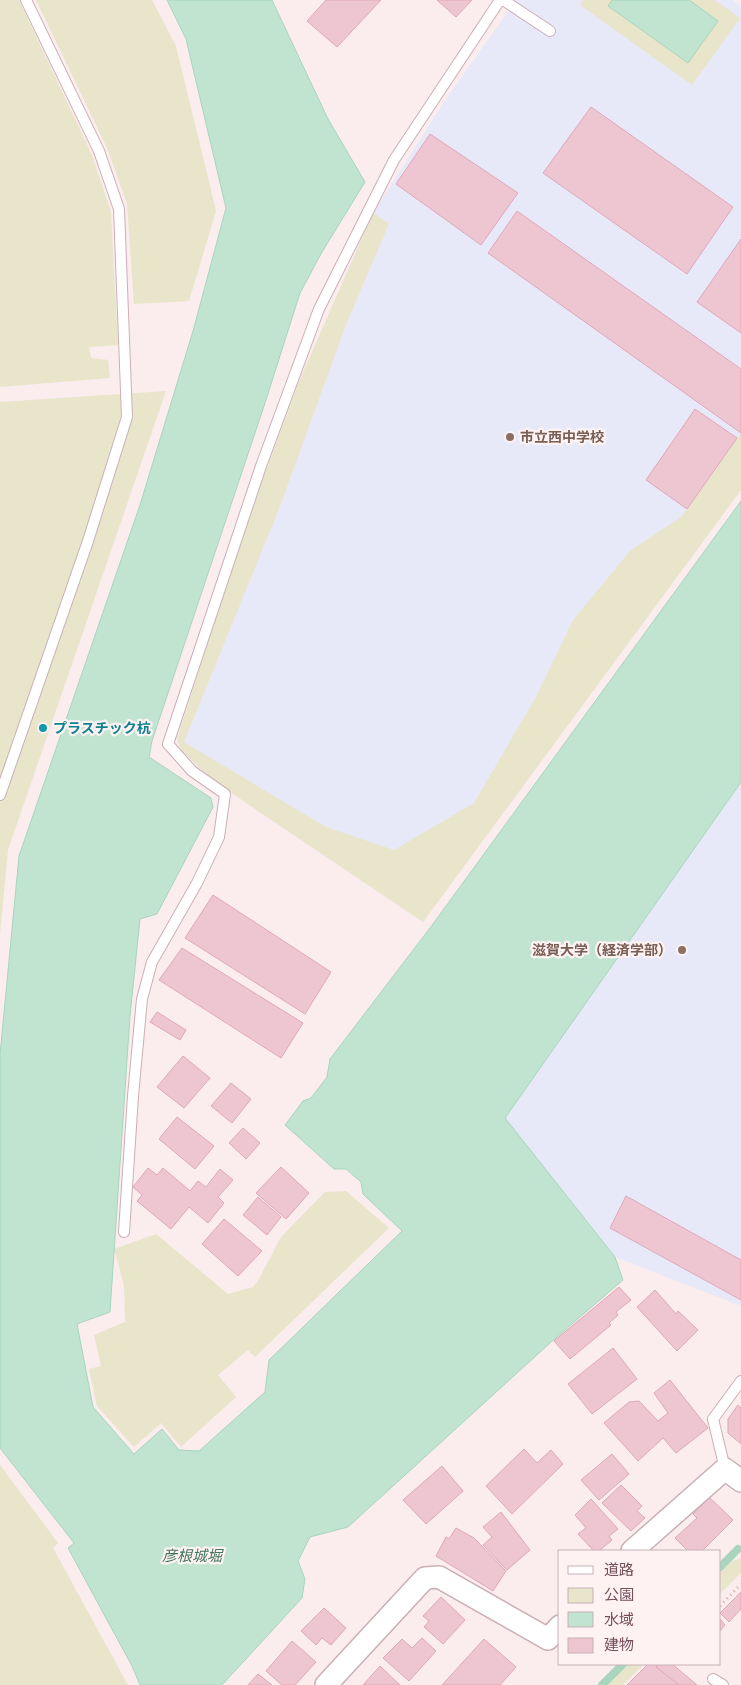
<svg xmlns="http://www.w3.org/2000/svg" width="741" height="1685" viewBox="0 0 741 1685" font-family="'Fira Sans Condensed','Noto Sans JP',sans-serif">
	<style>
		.education { fill: #e8e9f8 }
		.green { fill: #e8e5cb }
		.water { fill: #c1e4d1; stroke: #a8d5bd }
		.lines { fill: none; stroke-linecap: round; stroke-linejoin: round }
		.stream { stroke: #a8d5bd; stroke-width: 8 }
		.building { fill: #eec6d2; stroke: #e0a7b9 }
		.lane-casing { stroke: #cbafb6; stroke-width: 12 }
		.street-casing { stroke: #cbafb6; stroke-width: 24 }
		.path { stroke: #d4a8b6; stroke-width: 3; stroke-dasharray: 1 4; stroke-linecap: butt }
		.lane { stroke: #fff; stroke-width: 10 }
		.street { stroke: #fff; stroke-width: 21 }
		.education-dot { fill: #8d6e63; stroke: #fef2f3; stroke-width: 2 }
		.culture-dot { fill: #0f9aa8; stroke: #fef2f3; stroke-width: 2 }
		.labels { text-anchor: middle; stroke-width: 4.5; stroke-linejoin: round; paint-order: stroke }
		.education-label { font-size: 14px; font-weight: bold; fill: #785e54; stroke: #fef2f3; text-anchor: start }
		.culture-label { font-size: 14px; font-weight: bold; fill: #0d838f; stroke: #fef2f3; text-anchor: start }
		.water-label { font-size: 15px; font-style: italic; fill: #44785d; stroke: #fef2f3 }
	</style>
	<rect width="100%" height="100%" fill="#fbeced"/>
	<g class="education">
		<polygon points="516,0 733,0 741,6 741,490 423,922 236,796 206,774 181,750 177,739 298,384 373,213 446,99"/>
		<polygon points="741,781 741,1306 615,1257 505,1118"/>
	</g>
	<g class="green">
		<polygon points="0,0 19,0 92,155 111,212 118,345 89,347 91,358 108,360 110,378 0,387"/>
		<polygon points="36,0 152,0 176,46 216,211 189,301 134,304 127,204 108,150"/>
		<polygon points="583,0 715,0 740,18 692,85 580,5"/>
		<polygon points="373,213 389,224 347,322 279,509 184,742 326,827 394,850 474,803 537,695 573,620 630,551 682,516 741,433 741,490 423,922 236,796 206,774 181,750 177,739 246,525 298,384"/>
		<polygon points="166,391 8,850 0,934 0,402"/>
		<polygon points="346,1191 389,1228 255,1357 248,1350 218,1375 236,1397 181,1447 161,1423 134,1447 97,1406 89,1369 101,1366 94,1335 125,1322 124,1285 114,1249 156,1234 228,1294 253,1287 259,1279 281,1237 325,1192"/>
		<polygon points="0,1465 58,1543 53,1548 128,1685 0,1685"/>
		<polygon points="741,1558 741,1573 720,1594 720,1572 732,1561"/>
		<polygon points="628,1664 644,1664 623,1685 607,1685"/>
	</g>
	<g class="water">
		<polygon points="167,0 272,0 328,119 365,182 322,252 300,293 265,403 152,741 149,757 211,798 213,807 157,914 140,919 130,1016 110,1312 77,1324 93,1407 134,1454 162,1429 179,1450 199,1451 265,1392 269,1360 402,1231 363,1194 361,1182 346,1169 334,1169 285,1125 303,1101 311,1098 327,1077 330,1059 430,928 741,501 741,782 505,1118 615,1257 623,1280 550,1343 348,1527 310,1537 298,1561 305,1579 302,1598 222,1685 140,1685 132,1666 68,1548 74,1543 0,1448 0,1055 19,856 140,505 193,331 226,208 186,39"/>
		<polygon points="612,0 689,0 718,21 688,63 608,6"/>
	</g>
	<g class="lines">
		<g class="stream">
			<polyline points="720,1567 738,1549"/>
			<polyline points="602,1685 623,1664"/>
		</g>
	</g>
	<g class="building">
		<polygon points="326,0 381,0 337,47 307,21"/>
		<polygon points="437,0 472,0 456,17"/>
		<polygon points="591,107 733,207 687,274 543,173"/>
		<polygon points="430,134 518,193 481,245 396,184"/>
		<polygon points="517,211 741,369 741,433 488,253"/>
		<polygon points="741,239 741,333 697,302"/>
		<polygon points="695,409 737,438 687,509 646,480"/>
		<polygon points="213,895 331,972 305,1014 185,938"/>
		<polygon points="182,948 303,1023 281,1058 159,980"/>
		<polygon points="157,1012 186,1030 180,1040 150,1022"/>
		<polygon points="183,1056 210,1078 184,1108 157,1087"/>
		<polygon points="231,1083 251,1099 232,1123 211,1106"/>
		<polygon points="177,1117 214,1146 195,1169 159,1139"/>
		<polygon points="243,1128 260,1143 246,1159 229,1143"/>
		<polygon points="281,1167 309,1193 286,1219 256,1193"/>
		<polygon points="148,1168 157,1175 163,1168 190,1191 198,1181 206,1187 220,1169 233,1180 218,1197 224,1203 208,1223 189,1207 171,1229 137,1201 142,1195 133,1187"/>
		<polygon points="626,1196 741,1260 741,1300 610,1228"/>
		<polygon points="258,1197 281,1217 267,1235 243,1215"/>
		<polygon points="224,1219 262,1251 238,1276 202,1244"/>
		<polygon points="619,1287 631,1300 616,1312 618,1315 609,1323 611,1325 570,1359 554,1341"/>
		<polygon points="655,1290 676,1314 678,1311 698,1330 677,1351 637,1307"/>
		<polygon points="613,1348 637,1379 592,1414 568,1384"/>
		<polygon points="670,1380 708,1428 676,1453 663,1438 638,1461 604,1423 629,1402 639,1401 658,1421 668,1413 654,1393"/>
		<polygon points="738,1405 741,1408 741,1444 728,1433 728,1419"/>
		<polygon points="524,1449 537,1463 551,1450 563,1464 512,1514 486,1486"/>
		<polygon points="612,1454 629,1474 599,1500 581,1480"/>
		<polygon points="442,1466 463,1491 426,1524 403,1500"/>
		<polygon points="621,1485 642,1506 637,1511 645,1518 631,1531 602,1503"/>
		<polygon points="709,1497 733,1520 702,1551 688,1551 675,1538 697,1518 693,1514"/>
		<polygon points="591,1499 618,1529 609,1536 612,1540 599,1551 594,1551 578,1534 586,1528 575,1515"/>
		<polygon points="501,1512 530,1550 507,1570 483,1545 492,1537 483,1527"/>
		<polygon points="456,1528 474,1538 506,1571 493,1591 436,1556 446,1537 449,1539"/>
		<polygon points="741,1592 741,1609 729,1622 720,1613"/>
		<polygon points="441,1597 465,1620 443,1644 424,1627 429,1621 423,1616"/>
		<polygon points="324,1608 346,1628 331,1645 322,1638 316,1645 301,1631"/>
		<polygon points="720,1619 725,1625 720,1631"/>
		<polygon points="422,1638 436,1651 409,1681 383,1658 402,1639 412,1648"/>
		<polygon points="484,1639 516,1667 500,1685 442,1685"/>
		<polygon points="292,1641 316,1662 295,1685 282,1685 266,1671"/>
		<polygon points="648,1664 658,1664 679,1685 627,1685"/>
		<polygon points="659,1664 672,1664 697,1685 679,1685 656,1667"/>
		<polygon points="380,1666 400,1685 363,1685"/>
		<polygon points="258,1674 272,1685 248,1685"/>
	</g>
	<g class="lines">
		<defs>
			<g id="lane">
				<polyline points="503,0 550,31"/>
				<polyline points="0,795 88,541 127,417 119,209 99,151 26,0"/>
				<polyline points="124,1232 133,1096 142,999 152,962 197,883 219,837 225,794 192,771 168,744 261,466 319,309 394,160 500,0"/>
				<polyline points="725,1469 713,1419 741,1381"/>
				<polyline points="713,1679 723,1685"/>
			</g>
			<g id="street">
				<polyline points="632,1551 725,1469 741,1481"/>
				<polyline points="326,1685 425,1578 439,1577 548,1639 560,1626"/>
			</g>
		</defs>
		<use href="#lane" class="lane-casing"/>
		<use href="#street" class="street-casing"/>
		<polyline class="path" points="720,1606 741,1584"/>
		<use href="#lane" class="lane"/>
		<use href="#street" class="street"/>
	</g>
	<g class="education-dot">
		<circle cx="510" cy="437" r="5"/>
		<circle cx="682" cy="950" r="5"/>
	</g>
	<circle class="culture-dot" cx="43" cy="728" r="5"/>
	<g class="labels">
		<g class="education-label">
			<text x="520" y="442">市立西中学校</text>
			<text x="672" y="955" text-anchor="end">滋賀大学（経済学部）</text>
		</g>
		<g class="culture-label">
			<text x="53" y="733">プラスチック杭</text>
		</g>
		<g class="water-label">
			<text x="192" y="1561">彦根城堀</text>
		</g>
	</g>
	<rect x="558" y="1550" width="162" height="115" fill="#fef2f3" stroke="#c7b1b7"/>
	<rect x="568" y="1566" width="25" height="8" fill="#ffffff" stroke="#c7b1b7"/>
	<text x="604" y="1575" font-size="15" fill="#75505d">道路</text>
	<rect x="568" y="1588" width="25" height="15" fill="#e8e5cb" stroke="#c7b1b7"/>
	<text x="604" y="1600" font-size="15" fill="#75505d">公園</text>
	<rect x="568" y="1612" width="25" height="15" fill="#c1e4d1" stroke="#c7b1b7"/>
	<text x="604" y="1625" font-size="15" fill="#75505d">水域</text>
	<rect x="568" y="1638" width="25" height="15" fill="#eec6d2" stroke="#c7b1b7"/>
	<text x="604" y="1650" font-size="15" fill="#75505d">建物</text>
</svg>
